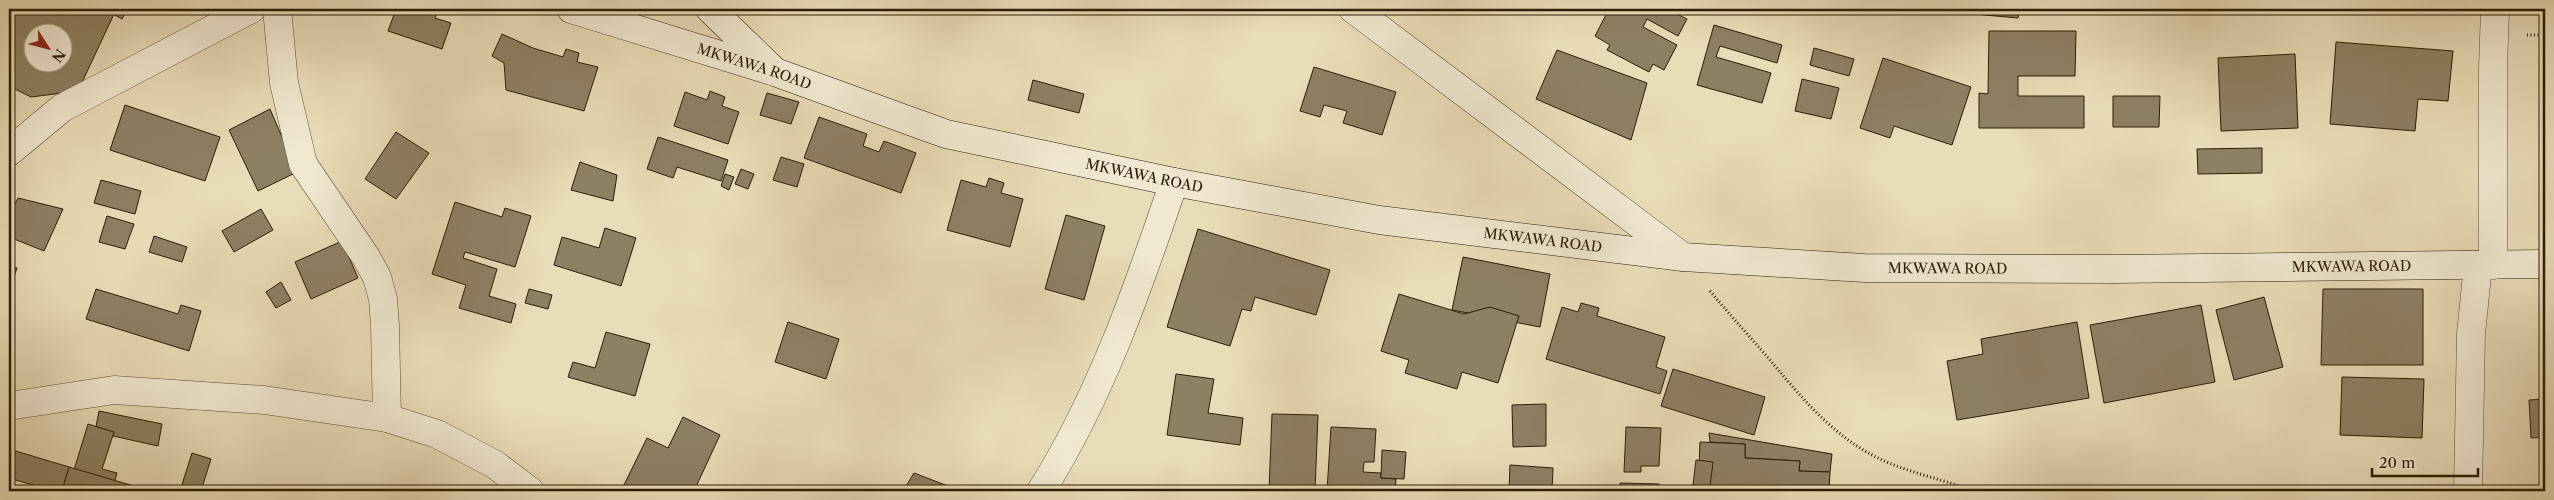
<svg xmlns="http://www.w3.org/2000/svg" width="2554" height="500" viewBox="0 0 2554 500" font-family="'Libre Caslon Text',serif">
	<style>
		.building { fill: #8e8063; stroke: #2c1c06; fill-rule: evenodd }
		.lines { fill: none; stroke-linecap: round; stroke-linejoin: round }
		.street-casing { stroke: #5b4c32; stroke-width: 29 }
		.secondary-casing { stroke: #2c1c06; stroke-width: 29 }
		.path { stroke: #2c1c06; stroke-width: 3; stroke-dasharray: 1 2.5; stroke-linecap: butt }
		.street { stroke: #f1e8d1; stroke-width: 28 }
		.secondary { stroke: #f1e8d1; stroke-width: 28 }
		.labels { text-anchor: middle; stroke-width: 4.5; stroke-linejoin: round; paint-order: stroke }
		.street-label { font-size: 14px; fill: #2c1c06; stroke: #f1e8d1 }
	</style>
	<rect width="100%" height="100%" fill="#e9dcb8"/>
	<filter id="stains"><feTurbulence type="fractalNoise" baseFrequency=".004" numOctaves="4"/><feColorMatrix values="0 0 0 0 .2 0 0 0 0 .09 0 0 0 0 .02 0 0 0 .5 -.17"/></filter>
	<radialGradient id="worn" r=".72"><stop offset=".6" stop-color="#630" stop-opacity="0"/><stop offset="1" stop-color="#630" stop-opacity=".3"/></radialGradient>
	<g class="building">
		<path d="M17 9H104L114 14 78 91 31 97 9 86V27ZM32 32H62V62H32Z"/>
		<polygon points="104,9 127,9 122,19"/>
		<polygon points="396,9 416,13 418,9 438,10 435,18 451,23 442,49 388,31"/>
		<polygon points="1609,9 1667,9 1687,19 1678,36 1647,19 1643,27 1677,45 1664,70 1653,64 1649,72 1607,50 1610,45 1595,36"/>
		<polygon points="1918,9 2019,9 2018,18"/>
		<polygon points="1714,25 1782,45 1777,63 1720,46 1716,57 1771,73 1762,103 1697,85"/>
		<polygon points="1989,31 2076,31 2075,76 2018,76 2018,96 2084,96 2084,128 1979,128 1979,93 1988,94"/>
		<polygon points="502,34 533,48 563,57 566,49 579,53 577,62 598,67 584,111 506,90 504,63 492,56"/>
		<polygon points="2336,42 2453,51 2448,101 2418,99 2415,131 2330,124"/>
		<polygon points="1814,48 1854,59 1849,76 1810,65"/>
		<polygon points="1557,50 1647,83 1631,140 1536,99"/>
		<polygon points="2295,54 2298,128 2221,131 2218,58"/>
		<polygon points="1883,58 1971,87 1952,145 1894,126 1890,138 1860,128"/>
		<polygon points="1314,67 1396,92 1382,135 1343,123 1347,111 1324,105 1320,117 1300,111"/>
		<polygon points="1802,79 1839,88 1831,119 1795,111"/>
		<polygon points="1033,80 1084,94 1079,113 1028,100"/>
		<polygon points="710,91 725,97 722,106 739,112 728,144 674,126 685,92 707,100"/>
		<polygon points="767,93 799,102 791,124 760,115"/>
		<polygon points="2113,96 2160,96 2159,127 2113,127"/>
		<polygon points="125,105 220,137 205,181 110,150"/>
		<polygon points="270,109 297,172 258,191 229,130"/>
		<polygon points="819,117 867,134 863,146 879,152 884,141 916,153 901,193 804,158"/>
		<polygon points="396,132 429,153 396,199 365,179"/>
		<polygon points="658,137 728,160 721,181 677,167 673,178 647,169"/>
		<polygon points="2262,148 2262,173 2198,174 2197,149"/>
		<polygon points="781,157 804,164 797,187 773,180"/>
		<polygon points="580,162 617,175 613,201 571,190"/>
		<polygon points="741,169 754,174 748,189 735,184"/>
		<polygon points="725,174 734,177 729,190 721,186"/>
		<polygon points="989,178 1004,183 1001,193 1023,199 1010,247 947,230 961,180 986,187"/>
		<polygon points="101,180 141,191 135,214 94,203"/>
		<polygon points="18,198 63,209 44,251 9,237 9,216"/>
		<polygon points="455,202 502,217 505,208 531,216 515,267 465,252 463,258 497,269 489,296 516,304 511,323 459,308 466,285 432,274"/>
		<polygon points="261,209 273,230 234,252 222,231"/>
		<polygon points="1066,215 1105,226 1084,300 1045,289"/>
		<polygon points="107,216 134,224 125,249 99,242"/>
		<polygon points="605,228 636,238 621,286 554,265 562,237 599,248"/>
		<polygon points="1198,229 1330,270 1316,315 1255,297 1251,311 1242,309 1230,346 1167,327"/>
		<polygon points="154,236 187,247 182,262 149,252"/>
		<polygon points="342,241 358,278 311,299 295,262"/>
		<polygon points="1463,257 1550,274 1540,327 1452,310"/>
		<polygon points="9,265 17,268 9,290"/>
		<polygon points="281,282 291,300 276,308 266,292"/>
		<polygon points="96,289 178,314 181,305 201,311 189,351 86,319"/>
		<polygon points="529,289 552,295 548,309 525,303"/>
		<polygon points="2323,289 2423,289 2423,365 2321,365"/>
		<polygon points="1399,294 1464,314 1490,307 1519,316 1498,383 1462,372 1457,389 1405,373 1409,360 1381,351"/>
		<polygon points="2264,297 2283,367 2234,380 2216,310"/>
		<polygon points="1581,303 1599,308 1597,316 1665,337 1656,367 1667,371 1660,394 1546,359 1562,307 1578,312"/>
		<polygon points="2201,305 2215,382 2104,403 2090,325"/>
		<polygon points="788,322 839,339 826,379 775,362"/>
		<polygon points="2077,322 2089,398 1957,420 1947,361 1983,354 1981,339"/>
		<polygon points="606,332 650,344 635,396 568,377 573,362 595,368"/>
		<polygon points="1673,369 1765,397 1754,435 1661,406"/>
		<polygon points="1176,374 1214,379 1208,413 1243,418 1240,445 1167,435"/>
		<polygon points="2342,377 2424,379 2422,438 2340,435"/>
		<polygon points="2545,399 2545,437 2531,438 2529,400"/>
		<polygon points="1546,404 1546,446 1513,447 1512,405"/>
		<polygon points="99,411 162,424 158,446 95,432"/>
		<polygon points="1272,414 1318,415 1315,491 1269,491"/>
		<polygon points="683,417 720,435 694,491 621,491 647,438 668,448"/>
		<polygon points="88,424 114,432 102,469 117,473 112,491 97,491 70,483"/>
		<polygon points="1331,427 1376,429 1374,462 1364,462 1363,472 1381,473 1381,478 1396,479 1395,491 1327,491"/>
		<polygon points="1626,427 1661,428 1659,466 1641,466 1641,472 1624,472"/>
		<polygon points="1709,433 1832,454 1830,472 1799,471 1800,461 1745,458 1745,444 1710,442"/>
		<polygon points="1700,442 1745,444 1745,458 1800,461 1799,471 1830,472 1829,491 1698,491"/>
		<polygon points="9,449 69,467 62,491 53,491 9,478"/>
		<polygon points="1382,450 1406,452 1404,479 1381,478"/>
		<polygon points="192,453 211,459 201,491 180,491"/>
		<polygon points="1696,460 1713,462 1710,487 1693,485"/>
		<polygon points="1510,465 1553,468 1552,491 1509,491"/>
		<polygon points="69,467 151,491 62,491"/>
		<polygon points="914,473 961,491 903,491"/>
		<polygon points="1620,483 1659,484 1659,491 1620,491"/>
	</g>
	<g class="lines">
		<defs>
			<g id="street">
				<polyline points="277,9 284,83 303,164 366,257 377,277 383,299 385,325 387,418"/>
				<polyline points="1353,9 1683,257"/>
				<polyline points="9,152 62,108 251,9"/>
				<polyline points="2493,265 2493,69 2495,9"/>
				<polyline points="9,406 114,390 264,400 387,418 437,434 494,464 530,491"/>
				<path d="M1041 491C1101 396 1138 288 1174 182"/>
				<polyline points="2468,491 2471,334 2478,265"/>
			</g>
			<g id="secondary">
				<path id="s1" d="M571 9 775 72 946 134 1174 182 1379 220 1683 257 1864 268 2115 269 2545 264"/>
				<polyline points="710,9 772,69"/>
			</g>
		</defs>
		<use href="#street" class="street-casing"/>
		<use href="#secondary" class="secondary-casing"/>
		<g class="path">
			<polyline points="2527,35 2545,35"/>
			<path d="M1710 291C1730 315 1750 337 1770 360 1801 397 1832 435 1876 457 1908 473 1940 478 1973 491"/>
		</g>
		<use href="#street" class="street"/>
		<use href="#secondary" class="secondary"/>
	</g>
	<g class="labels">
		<g class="street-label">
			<text dy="5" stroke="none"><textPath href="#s1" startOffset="192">MKWAWA ROAD</textPath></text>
			<text dy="5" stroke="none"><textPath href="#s1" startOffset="598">MKWAWA ROAD</textPath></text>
			<text dy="5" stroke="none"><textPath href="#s1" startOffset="1002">MKWAWA ROAD</textPath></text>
			<text dy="5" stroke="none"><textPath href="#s1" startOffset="1812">MKWAWA ROAD</textPath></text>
			<text dy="5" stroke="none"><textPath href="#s1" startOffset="1408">MKWAWA ROAD</textPath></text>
		</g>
	</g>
	<rect width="2554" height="500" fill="none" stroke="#e9dcb8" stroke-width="30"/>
	<rect x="10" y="10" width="2534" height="480" fill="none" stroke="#2c1c06" stroke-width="2.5"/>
	<rect x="15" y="15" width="2524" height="470" fill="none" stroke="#2c1c06"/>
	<g transform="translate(48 48) rotate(126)"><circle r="24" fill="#f1e8d1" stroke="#a29680"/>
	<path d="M0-4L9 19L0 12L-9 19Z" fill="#8f2418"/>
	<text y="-8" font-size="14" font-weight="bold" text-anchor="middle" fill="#2c1c06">N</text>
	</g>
	<path d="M2372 468v8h106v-8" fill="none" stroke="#2c1c06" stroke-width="2.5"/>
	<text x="2379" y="468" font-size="15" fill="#2c1c06" stroke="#f1e8d1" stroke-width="4" paint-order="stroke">20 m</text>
	<rect width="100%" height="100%" filter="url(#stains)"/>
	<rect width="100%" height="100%" fill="url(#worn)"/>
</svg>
